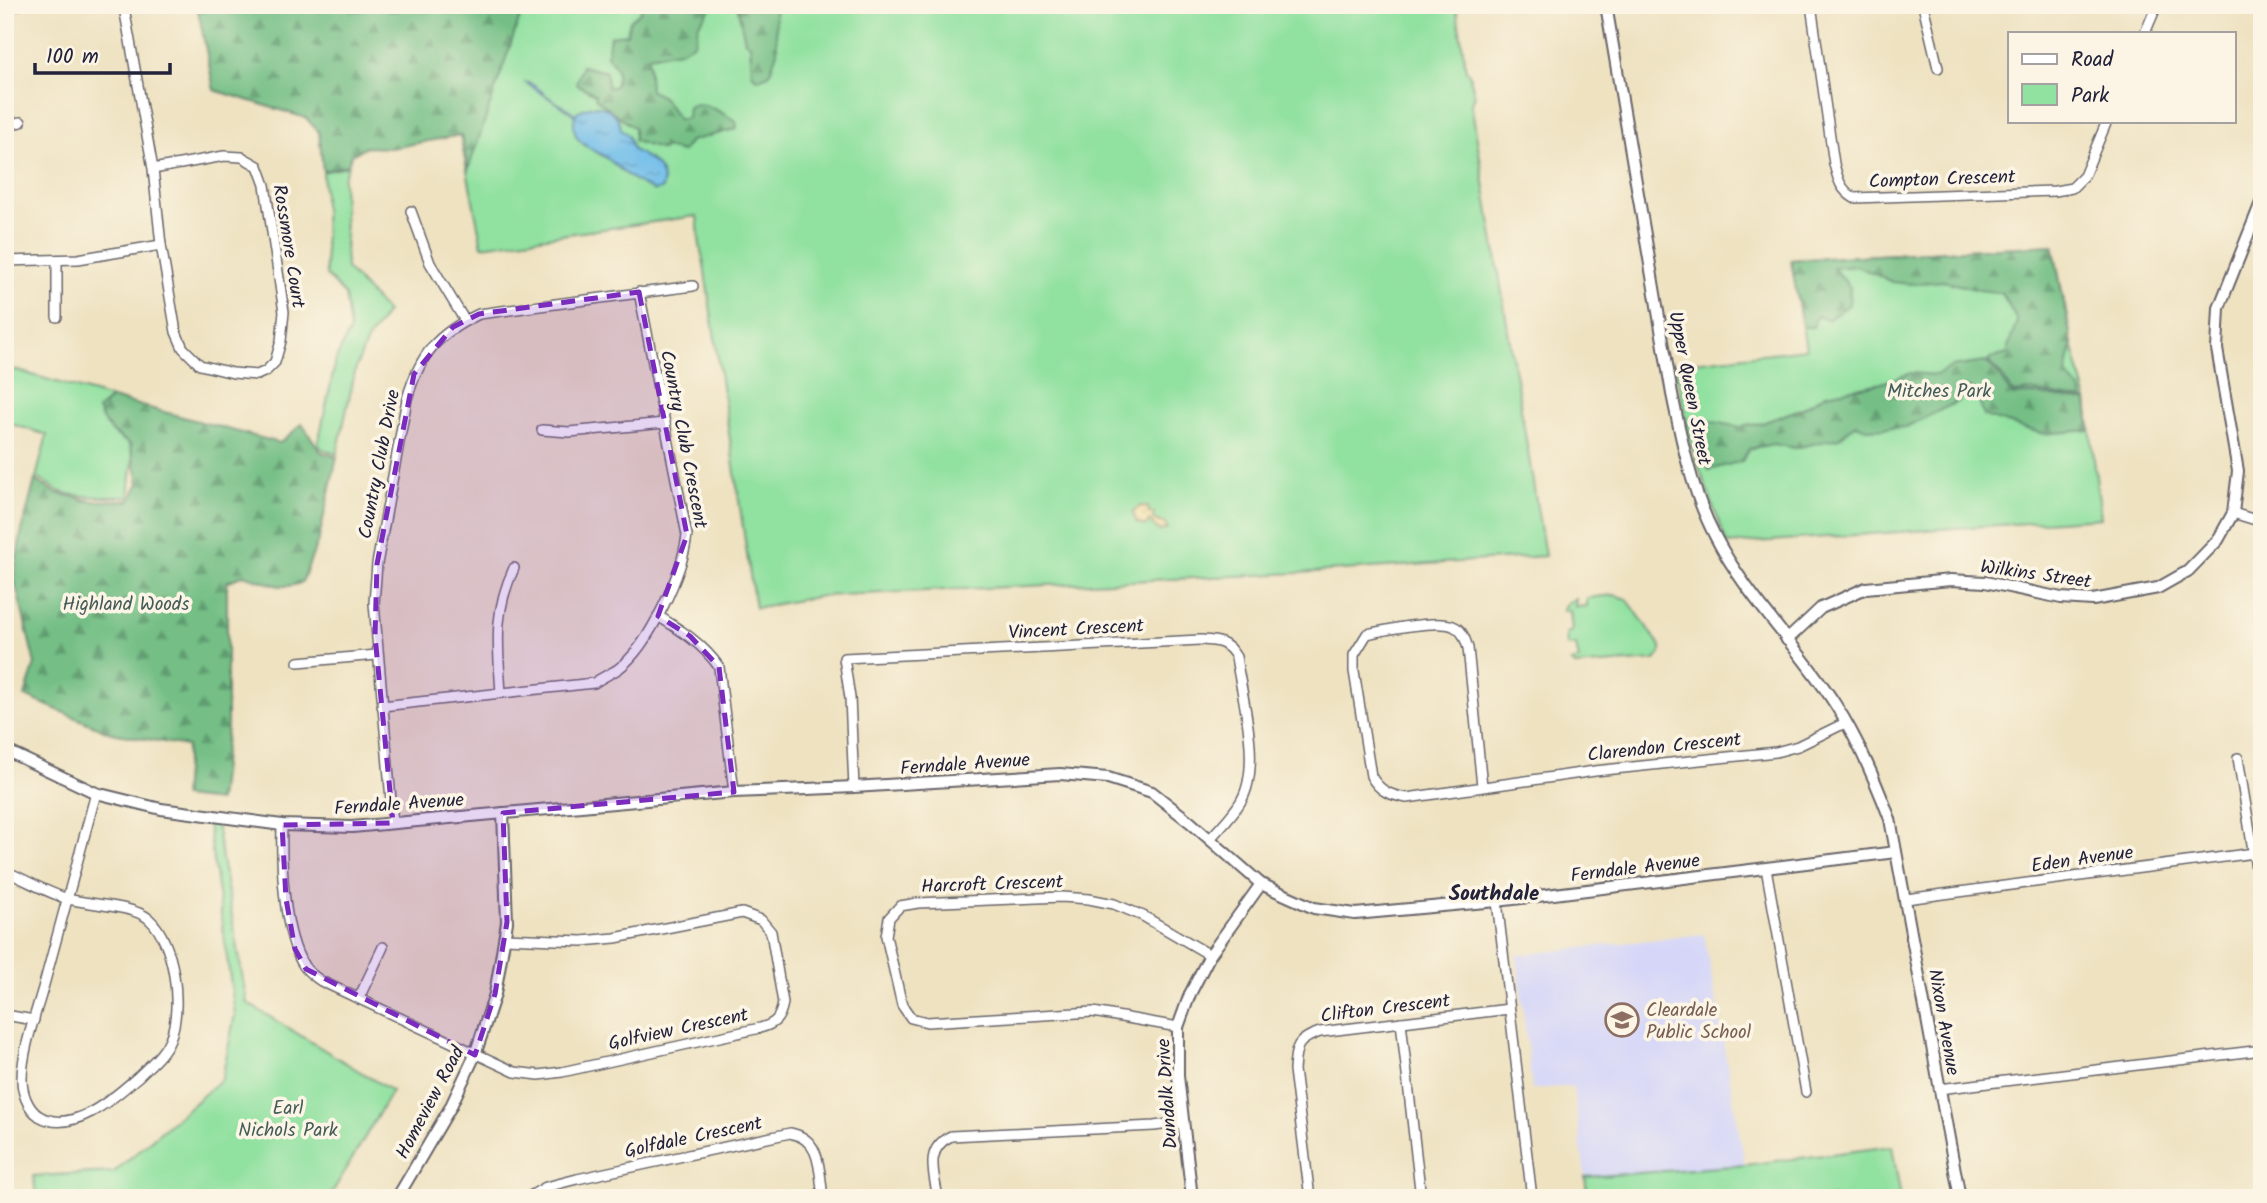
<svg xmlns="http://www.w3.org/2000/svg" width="2267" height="1203" viewBox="0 0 2267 1203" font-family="Kalam,sans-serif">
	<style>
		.built { fill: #d6d7f8 }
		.green { fill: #91e1a0; stroke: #5a826e; stroke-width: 2 }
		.forest { fill: url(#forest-firs); stroke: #4b7060; stroke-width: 2 }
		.sand { fill: url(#sand-dots); stroke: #887e6c; stroke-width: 2 }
		.water { fill: url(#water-ripples); stroke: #487092; stroke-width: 2 }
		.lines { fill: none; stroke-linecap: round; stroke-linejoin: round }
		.minor-casing { stroke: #69656a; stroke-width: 12 }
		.tertiary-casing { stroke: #69656a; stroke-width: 14 }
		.minor { stroke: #fff; stroke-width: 9 }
		.tertiary { stroke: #fff; stroke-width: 10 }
		.marked { fill: #7b2cbf; fill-opacity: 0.2; stroke: #7b2cbf; stroke-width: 5; stroke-dasharray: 14 9; stroke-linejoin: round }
		.labels { text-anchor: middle; stroke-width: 7; stroke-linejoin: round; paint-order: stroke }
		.street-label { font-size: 19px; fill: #22223b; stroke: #fcf5e5 }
		.park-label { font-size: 19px; fill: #435b59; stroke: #fcf5e5 }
		.education-label { font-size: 19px; fill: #785e54; stroke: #fcf5e5; text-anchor: start }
		.neighbourhood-label { font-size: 21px; font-weight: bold; fill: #22223b; stroke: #fcf5e5 }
	</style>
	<defs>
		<pattern id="forest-firs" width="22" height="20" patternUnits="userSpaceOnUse" patternTransform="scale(1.75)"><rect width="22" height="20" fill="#74bf86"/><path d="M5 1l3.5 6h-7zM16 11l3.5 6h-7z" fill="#5f9b6f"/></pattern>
		<pattern id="sand-dots" width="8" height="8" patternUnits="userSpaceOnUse" patternTransform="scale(1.75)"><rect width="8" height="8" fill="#eeda9e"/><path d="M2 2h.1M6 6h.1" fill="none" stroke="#ccbb89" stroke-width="1.8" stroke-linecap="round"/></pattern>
		<pattern id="water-ripples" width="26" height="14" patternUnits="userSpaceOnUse" patternTransform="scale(1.75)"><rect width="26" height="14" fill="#6fbdea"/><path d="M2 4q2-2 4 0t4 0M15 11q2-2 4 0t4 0" fill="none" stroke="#5b99bf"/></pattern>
	</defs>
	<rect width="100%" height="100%" fill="#fcf5e5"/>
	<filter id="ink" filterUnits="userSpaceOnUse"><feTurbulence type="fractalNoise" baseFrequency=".0143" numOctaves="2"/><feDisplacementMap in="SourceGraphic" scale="14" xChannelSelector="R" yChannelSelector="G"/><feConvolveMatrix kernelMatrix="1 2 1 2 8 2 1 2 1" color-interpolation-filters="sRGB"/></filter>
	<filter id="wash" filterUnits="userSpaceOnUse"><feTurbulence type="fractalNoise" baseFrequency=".00686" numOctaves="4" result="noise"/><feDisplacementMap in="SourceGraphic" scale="28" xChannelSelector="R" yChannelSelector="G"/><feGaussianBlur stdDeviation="1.57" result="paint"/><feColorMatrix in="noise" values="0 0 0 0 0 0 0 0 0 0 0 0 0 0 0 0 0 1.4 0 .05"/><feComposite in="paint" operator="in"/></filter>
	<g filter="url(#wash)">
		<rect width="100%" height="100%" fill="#eee2c1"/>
		<polygon class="built" points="1704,934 1745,1165 1585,1177 1573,1086 1532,1089 1517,955"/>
		<g class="green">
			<path d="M434 5H1456L1466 70 1469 74 1475 96 1471 103 1545 556 1298 573 822 596 755 608 703 258C698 245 699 230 697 216L482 246Z"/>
			<polygon points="348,166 343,179 346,268 387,312 367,341 356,367 337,454 322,449 318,444 336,359 350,330 345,295 326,275 323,172"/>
			<polygon points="2053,245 2072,344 2087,401 2101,518 1727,544 1692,449 1675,364 1806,349 1791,260"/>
			<path d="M5 367 111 398 98 409C103 426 115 435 129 444L133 458 129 497C107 497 83 498 61 492 51 489 46 480 36 478L47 435 5 422Z"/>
			<path d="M1614 595 1627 599 1661 647V653L1655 660 1575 666 1571 662 1579 660 1576 645 1567 646 1566 633 1572 631 1570 611H1563C1563 603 1570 601 1576 599L1575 607 1587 606V598Z"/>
			<polygon points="208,823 216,824 247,1003 392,1091 329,1198 37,1198 33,1176 114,1172 222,1079 235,1014"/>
			<polygon points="1892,1146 1901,1198 1588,1198 1585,1177 1745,1165"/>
		</g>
		<g class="forest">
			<polygon points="197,5 524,5 468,170 461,135 391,148 366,147 351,155 348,165 323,171 319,132 306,118 214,90"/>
			<path d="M642 5H713L699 24 694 43 680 51 648 56 650 91C666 95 668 107 679 120L687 118 688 107C702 98 723 114 736 121L737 127 735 129 690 141 682 152 664 147 663 150 634 141V128L596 99 595 94 576 84 582 66 606 72 608 88 615 86C619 72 618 67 607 57L610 36 627 34 630 20 641 11Z"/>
			<polygon points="737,5 775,5 777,52 769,75 758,79 752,74 750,44 745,41"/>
			<path d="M2053 245 2072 344 2066 374 2081 391 2083 400 2031 391 2014 393C2004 383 2000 369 1988 361L1991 358 2008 354V347L2017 321 2002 293 1979 290 1943 281 1910 284 1892 282 1857 266 1833 268 1850 287 1849 305 1827 320 1817 316 1813 327H1802L1791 260Z"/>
			<path d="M1985 362C1998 369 2002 385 2013 395L2031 394 2087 401 2090 430 2043 434 1984 416 1976 392 1968 387 1959 401 1906 427 1868 429 1855 425 1839 438 1795 448 1773 444 1749 449 1742 461 1709 470 1702 457 1698 419 1741 427 1762 423 1803 408 1826 394 1882 383 1911 373 1937 375 1951 367Z"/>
			<path d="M112 398 280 443 302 424 321 452 337 457 319 538 302 582C283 592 264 581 243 575L227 582V727L219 801 183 797 187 746 111 733 25 696 35 664 14 577 21 534 35 480 56 493 93 501 130 500 139 483 130 444C116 435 103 426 98 409Z"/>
		</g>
		<polygon class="sand" points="1140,506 1148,507 1149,513 1154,513 1153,519 1166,524 1167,529 1159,531 1149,521 1146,526 1136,522 1133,512"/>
		<path class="water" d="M524 82C536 84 540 91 550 98 558 104 567 107 575 114 592 99 620 107 621 130L628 135 633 150C648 157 668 169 662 189L654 191C646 186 637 183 630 177 622 172 616 165 608 159 590 147 568 143 575 115Z"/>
	</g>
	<g filter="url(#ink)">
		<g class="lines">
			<defs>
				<g id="minor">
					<polyline points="121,5 125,13 153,169 161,245 176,332 183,348 200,365 233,373 257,375 266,371 275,362 281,341 284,312 265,185 258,166 242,157 224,156 153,169"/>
					<path d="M1811 5 1834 164C1838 179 1840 189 1854 198L2055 191 2072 188 2084 176 2107 121"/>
					<polyline points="1923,5 1938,68"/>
					<polyline points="5,7 18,5"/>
					<polyline points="2145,33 2157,5"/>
					<polyline points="5,125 21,122"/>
					<polyline points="411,211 430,263 465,321"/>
					<polyline points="5,261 78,259 161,245"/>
					<polyline points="57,317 57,260"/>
					<polyline points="542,430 569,432 665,423"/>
					<polyline points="2233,513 2262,522"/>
					<path d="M658 616C682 631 703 644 719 667L734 792"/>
					<polyline points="298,662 377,655"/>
					<path d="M501 693C498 646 493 613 514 568"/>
					<path d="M382 706 594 683C601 678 610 674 618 669 649 647 683 572 687 535L639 292"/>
					<polyline points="2238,758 2262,905"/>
					<path d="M1482 786 1468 648C1465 639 1463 630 1453 626 1438 619 1385 630 1367 634L1354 655V671L1371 776C1380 792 1390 795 1407 798L1595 771 1776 752 1798 746 1845 723"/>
					<path d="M854 787 850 698 844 658 1200 640C1218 641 1227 641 1236 657 1242 697 1262 766 1241 801 1233 815 1220 827 1210 839"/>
					<path d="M393 823 374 603 377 564 407 399C420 354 437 334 479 314L693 286"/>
					<path d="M282 825C281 863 283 934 304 966 308 972 315 977 321 981L515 1072 539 1075 562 1072 760 1028C775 1024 780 1019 783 1003L771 932 761 920 742 913 615 938 582 941 504 938"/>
					<polyline points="1766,868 1806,1092"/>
					<path d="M5 871C26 880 46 892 68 899 90 905 133 905 149 919 175 942 183 1008 170 1039 164 1054 151 1064 140 1075 116 1096 73 1136 39 1116 27 1108 22 1092 22 1079 22 1049 37 1011 45 981 62 918 79 856 96 793"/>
					<polyline points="1906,899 2262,852"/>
					<polyline points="1497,901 1532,1198"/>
					<polyline points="359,998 383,947"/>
					<polyline points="5,1015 34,1020"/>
					<polyline points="1401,1022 1421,1198"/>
					<polyline points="1178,1027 1093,1012 927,1022 911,1018 902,1005 886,936 889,918 900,906 918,903 1062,897 1089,899 1114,904 1143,916 1210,955"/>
					<polyline points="1939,1089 2262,1050"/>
					<path d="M527 1198 546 1187 577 1179 790 1133C822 1139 819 1171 823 1198"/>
					<path d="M938 1198C934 1173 924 1149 951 1136L1154 1126 1184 1122"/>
					<path d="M1310 1198 1294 1070C1296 1046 1296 1040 1320 1032L1509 1009"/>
				</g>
				<g id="tertiary">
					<path d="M1606 5 1672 394C1682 443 1692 492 1715 536 1747 598 1798 646 1835 704 1858 739 1875 780 1890 819L1960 1198"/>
					<polyline points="1787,640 1821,608 1866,588 1951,580 1985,582 2061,598 2093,600 2158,588 2188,571 2218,540 2233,513 2238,471 2217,349 2219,308 2262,200"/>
					<polyline points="5,750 96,793 161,809 282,825 352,827 734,792 854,787 1060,774 1108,778 1152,792 1190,822 1261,884 1314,908 1355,914 1497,901 1896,852"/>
					<polyline points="397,1198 450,1108 475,1055 495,994 507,922 503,813"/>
					<polyline points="1192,1198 1178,1076 1178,1027 1190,994 1210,955 1261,884"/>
				</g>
			</defs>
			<use href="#minor" class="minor-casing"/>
			<use href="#tertiary" class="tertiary-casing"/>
			<use href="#minor" class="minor"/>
			<use href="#tertiary" class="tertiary"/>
		</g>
	</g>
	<path class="marked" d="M639 292 687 535 658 616 690 636 719 667 734 792 503 813 507 922 495 994 475 1055 306 969 295 949 286 899 282 825 393 823 375 636 377 564 414 374 453 327 479 314Z"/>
	<defs>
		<symbol id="school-ring" viewBox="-11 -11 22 22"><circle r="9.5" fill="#fcf5e5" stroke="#8d6e63" stroke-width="1.5"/><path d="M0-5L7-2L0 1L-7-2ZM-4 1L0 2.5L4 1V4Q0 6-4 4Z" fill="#8d6e63"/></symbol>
	</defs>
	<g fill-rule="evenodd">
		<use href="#school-ring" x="1603" y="1001" width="38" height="38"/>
	</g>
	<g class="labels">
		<g class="street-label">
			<text transform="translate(1942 178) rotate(-2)" y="7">Compton Crescent</text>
			<text transform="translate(290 246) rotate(81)" y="7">Rossmore Court</text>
			<text transform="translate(1691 388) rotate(79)" y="7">Upper Queen Street</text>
			<text transform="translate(685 439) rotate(79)" y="7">Country Club Crescent</text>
			<text transform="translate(378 464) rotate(-79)" y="7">Country Club Drive</text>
			<text transform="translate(2036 573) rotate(8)" y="7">Wilkins Street</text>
			<text transform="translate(1076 628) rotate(-3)" y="7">Vincent Crescent</text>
			<text transform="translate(1664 746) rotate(-6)" y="7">Clarendon Crescent</text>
			<text transform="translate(965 763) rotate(-4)" y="7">Ferndale Avenue</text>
			<text transform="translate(399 803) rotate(-4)" y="7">Ferndale Avenue</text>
			<text transform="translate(2082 858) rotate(-8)" y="7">Eden Avenue</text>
			<text transform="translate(1635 867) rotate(-7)" y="7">Ferndale Avenue</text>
			<text transform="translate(992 883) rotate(-2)" y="7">Harcroft Crescent</text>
			<text transform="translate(1385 1007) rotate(-7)" y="7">Clifton Crescent</text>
			<text transform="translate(1945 1022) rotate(80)" y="7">Nixon Avenue</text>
			<text transform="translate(678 1028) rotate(-12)" y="7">Golfview Crescent</text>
			<text transform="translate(1166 1094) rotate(-94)" y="7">Dundalk Drive</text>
			<text transform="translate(429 1102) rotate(-62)" y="7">Homeview Road</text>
			<text transform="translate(693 1136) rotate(-12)" y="7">Golfdale Crescent</text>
		</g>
		<g class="park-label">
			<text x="1939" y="397">Mitches Park</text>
			<text x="126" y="610">Highland Woods</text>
			<text x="288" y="1114">Earl<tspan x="288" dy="22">Nichols Park</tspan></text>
		</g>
		<g class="education-label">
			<text x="1646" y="1016">Cleardale<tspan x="1646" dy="22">Public School</tspan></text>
		</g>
		<g class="neighbourhood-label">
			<text x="1494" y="900">Southdale</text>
		</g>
	</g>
	<rect width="2267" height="1203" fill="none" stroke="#fcf5e5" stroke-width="28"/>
	<rect x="2008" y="32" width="228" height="91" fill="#fcf5e5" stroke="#a5a1a1" stroke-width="2"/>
	<rect x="2022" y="54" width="35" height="10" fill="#ffffff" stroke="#a5a1a1" stroke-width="2"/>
	<text x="2071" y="66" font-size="21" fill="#22223b">Road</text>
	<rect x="2022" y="84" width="35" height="21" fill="#91e1a0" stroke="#a5a1a1" stroke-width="2"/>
	<text x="2071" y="102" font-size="21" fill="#22223b">Park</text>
	<path d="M35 63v10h135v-10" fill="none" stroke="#22223b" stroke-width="3.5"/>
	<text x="46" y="63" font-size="21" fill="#22223b" stroke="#fcf5e5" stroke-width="5" paint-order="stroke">100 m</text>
</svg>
